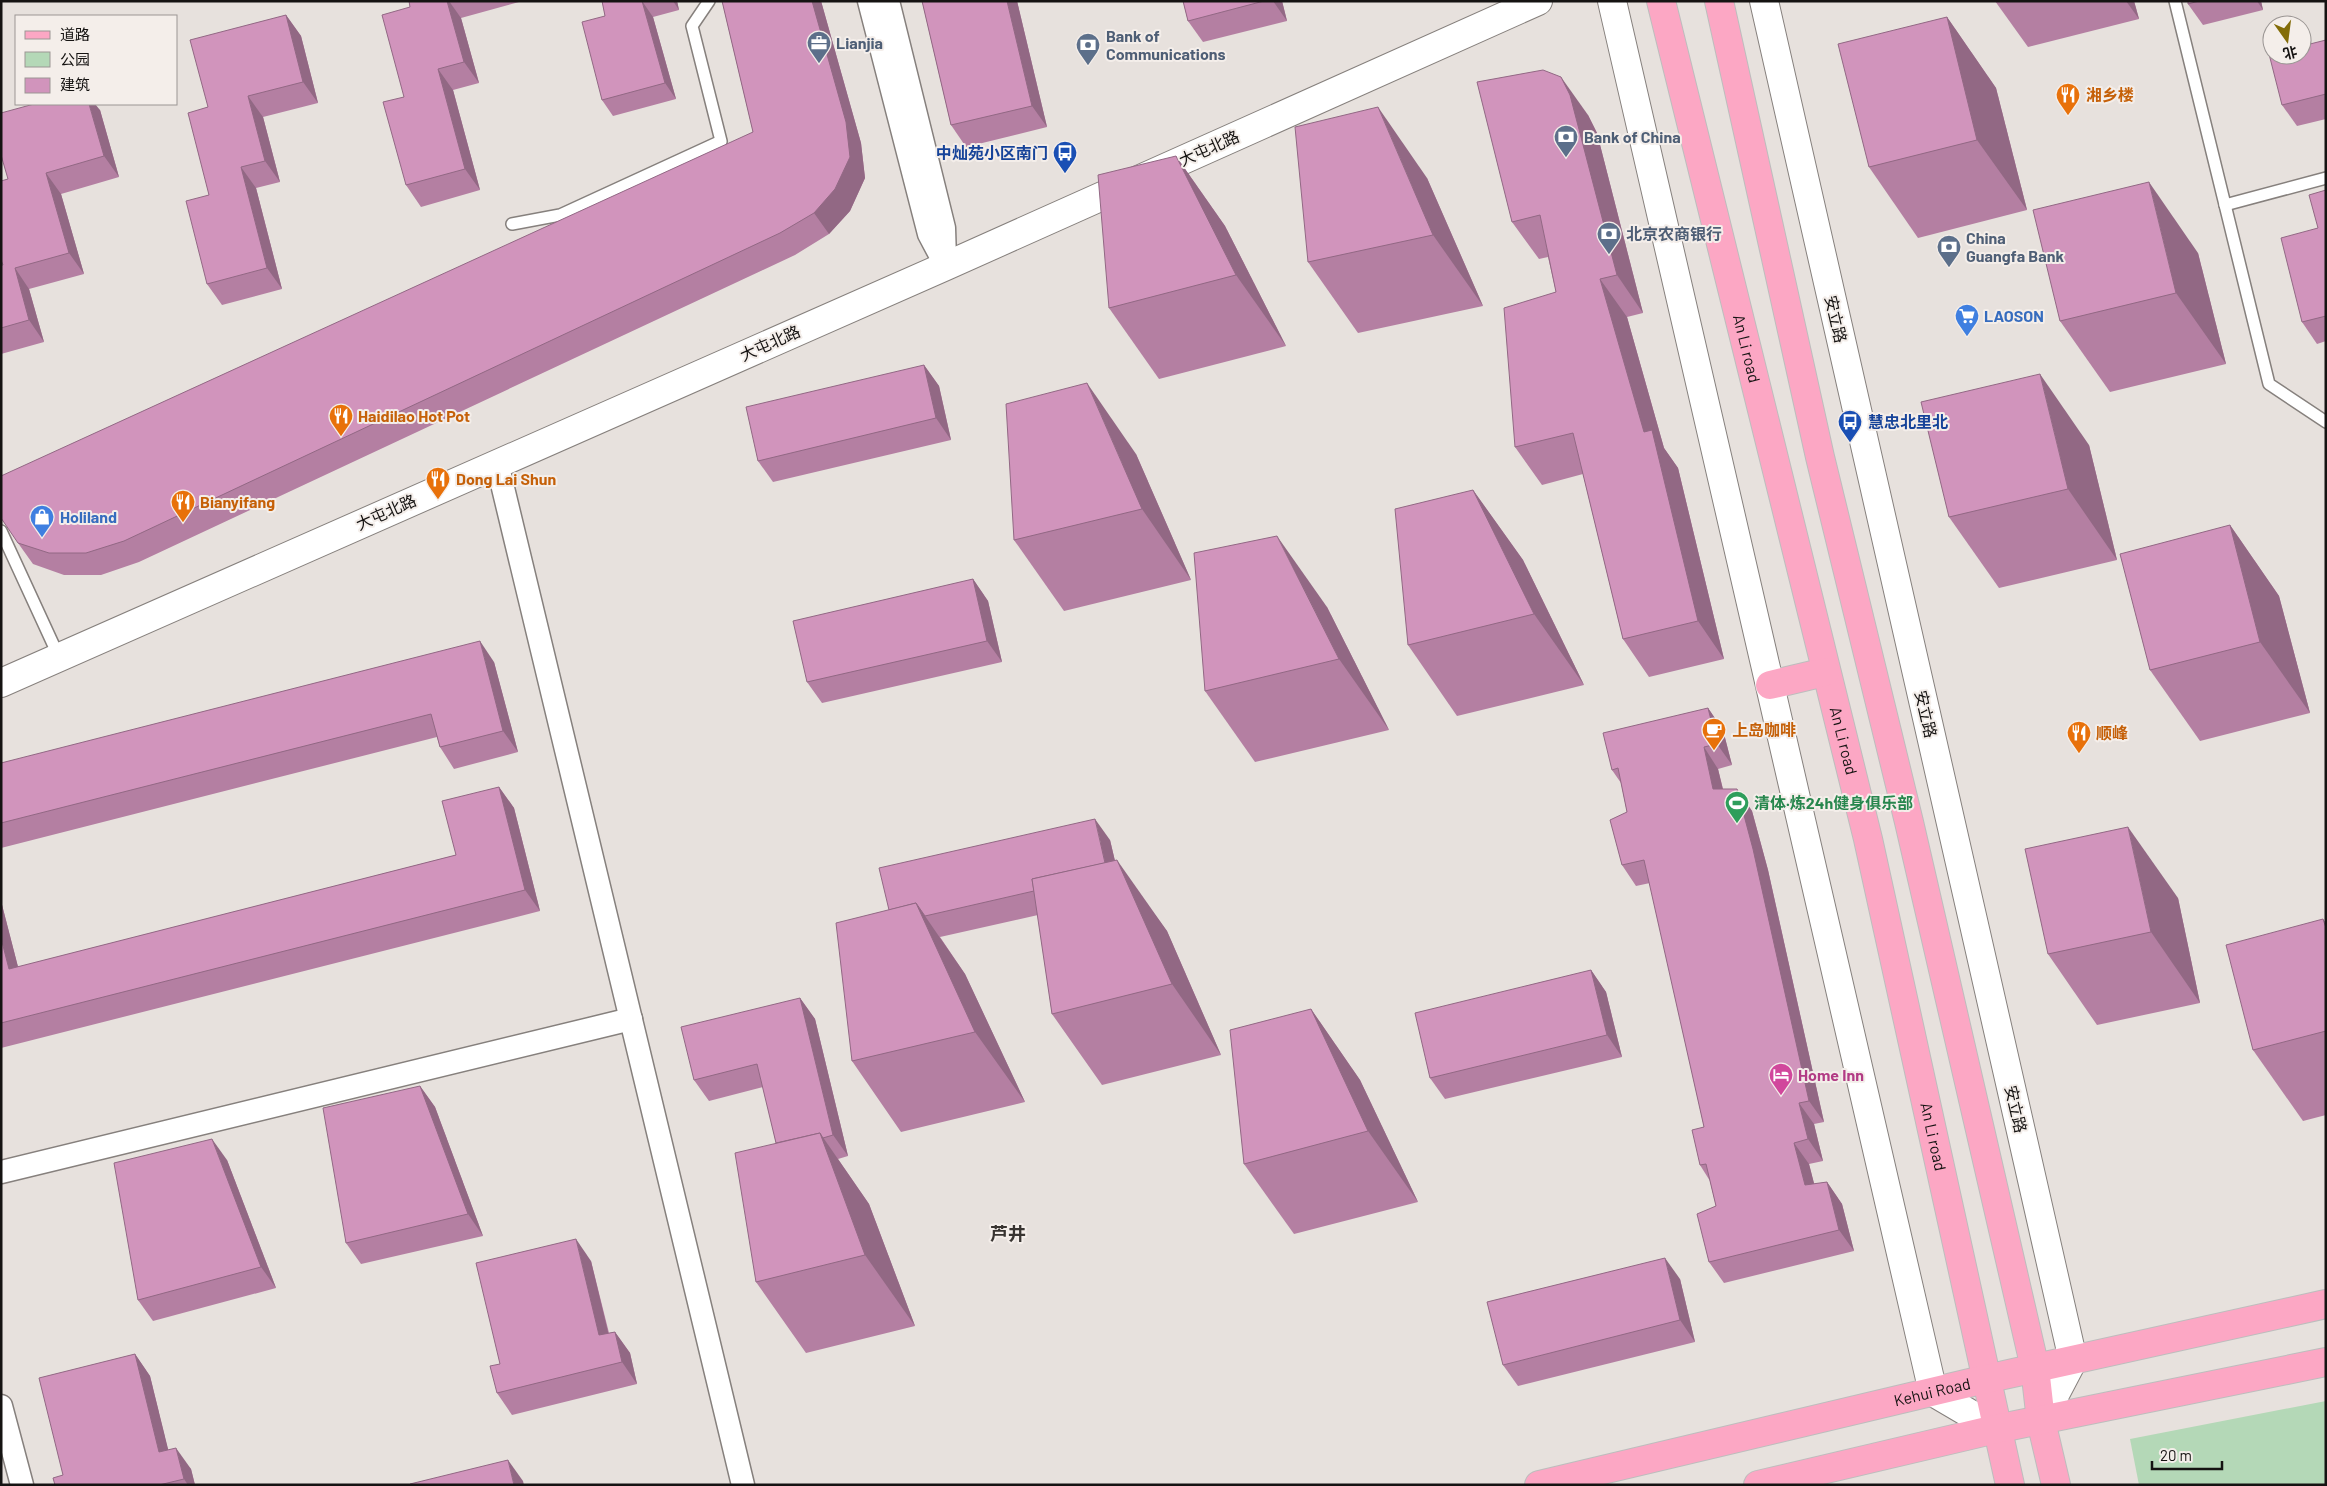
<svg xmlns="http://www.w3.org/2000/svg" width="2327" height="1486" viewBox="0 0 2327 1486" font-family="Barlow,'Noto Sans SC',sans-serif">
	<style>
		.green { fill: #b4d8b7 }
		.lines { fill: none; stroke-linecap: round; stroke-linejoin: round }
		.lane-casing { stroke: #86807d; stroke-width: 14 }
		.street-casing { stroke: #86807d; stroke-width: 25 }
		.secondary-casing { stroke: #86807d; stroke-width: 30 }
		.primary-casing { stroke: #bdbdbd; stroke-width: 30 }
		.lane { stroke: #fff; stroke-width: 11 }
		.street { stroke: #fff; stroke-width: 22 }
		.secondary { stroke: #fff; stroke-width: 28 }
		.primary { stroke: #fca7c4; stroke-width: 28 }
		.wall { fill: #b47fa2 }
		.shaded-wall { fill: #926884 }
		.building { fill: #d194bc; stroke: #926884 }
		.labels { text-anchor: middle; stroke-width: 4; stroke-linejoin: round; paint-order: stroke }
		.service-label { font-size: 16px; font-weight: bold; fill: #4e5e75; stroke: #f4eeea; text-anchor: start }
		.food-label { font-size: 16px; font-weight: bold; fill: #c56008; stroke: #f4eeea; text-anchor: start }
		.street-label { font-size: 16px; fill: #151312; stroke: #f4eeea }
		.transit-label { font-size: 16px; font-weight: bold; fill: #164399; stroke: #f4eeea; text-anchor: end }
		.shop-label { font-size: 16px; font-weight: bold; fill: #366cbe; stroke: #f4eeea; text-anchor: start }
		.leisure-label { font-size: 16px; font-weight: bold; fill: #27864d; stroke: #f4eeea; text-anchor: start }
		.hotel-label { font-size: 16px; font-weight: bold; fill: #b23c85; stroke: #f4eeea; text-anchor: start }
		.neighbourhood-label { font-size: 18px; font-weight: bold; fill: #383431; stroke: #f4eeea }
	</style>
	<rect width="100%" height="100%" fill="#e7e1dd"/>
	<polygon class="green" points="2326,1401 2326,1485 2139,1485 2130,1439"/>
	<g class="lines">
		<defs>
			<g id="lane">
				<polyline points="2175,1 2269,384 2326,422"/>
				<polyline points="2225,205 2326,178"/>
				<polyline points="512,224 560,215 721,141 692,26 709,1"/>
				<polyline points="1,531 59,657"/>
			</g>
			<g id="street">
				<polyline points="869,1 929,234 946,266"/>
				<polyline points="888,1 944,228 945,260"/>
				<polyline points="497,463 743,1485"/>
				<polyline points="1,1172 631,1019"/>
				<polyline points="1,1406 22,1485"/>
			</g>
			<g id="secondary">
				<polyline points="1612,1 1933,1392 1996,1429"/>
				<polyline points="1764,1 2073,1360 2041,1421"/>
				<polyline points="1,683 946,266 1538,1"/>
			</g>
			<g id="primary">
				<path id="s1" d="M1661 1 1868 839 2010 1485"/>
				<polyline points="1719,1 1820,457 1909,822 2035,1368 2041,1421 2056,1485"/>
				<polyline points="1770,685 1825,672"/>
				<path id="s2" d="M1539 1485 1986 1379 2326 1304"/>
				<polyline points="1758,1485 1996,1429 2326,1362"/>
			</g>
		</defs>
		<use href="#lane" class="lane-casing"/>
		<use href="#street" class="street-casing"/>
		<use href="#secondary" class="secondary-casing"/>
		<use href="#primary" class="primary-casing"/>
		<use href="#lane" class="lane"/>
		<use href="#street" class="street"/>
		<use href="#secondary" class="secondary"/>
		<use href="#primary" class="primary"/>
	</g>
	<g class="wall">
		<polygon points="409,1 518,1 519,2 461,18 479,83 453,90 480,190 421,207 406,185 410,7"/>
		<polygon points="602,1 677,1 679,10 653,17 676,99 613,116 602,100 605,16"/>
		<polygon points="722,1 821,1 861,143 865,178 850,211 829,234 795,255 139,562 101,575 64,575 33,564 18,543 753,132"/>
		<polygon points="922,1 1017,1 1047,127 966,147 951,125"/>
		<polygon points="1183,1 1282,1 1287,21 1203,42 1188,21"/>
		<polygon points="1995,1 2134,1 2139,19 2028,47"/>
		<polygon points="2188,1 2261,1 2263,10 2203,25 2188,4"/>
		<polygon points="286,15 301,36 318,103 263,117 280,182 256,188 282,289 222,305 207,284 209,195 208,107"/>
		<polygon points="1947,17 1996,88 2027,210 1918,238 1869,167"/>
		<polygon points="2326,40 2326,119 2297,126 2282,105"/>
		<polygon points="100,110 119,177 61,194 84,274 29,289 44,342 1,354 1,265 3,265 8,179"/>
		<polygon points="1588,115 1597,133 1643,313 1627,317 1664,448 1678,468 1724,659 1649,677 1623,639 1583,474 1542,485 1515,447 1556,292 1548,257 1539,259 1512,222"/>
		<polygon points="1176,156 1225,226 1286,346 1159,379 1109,308"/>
		<polygon points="1427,178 1483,306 1358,333 1308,262"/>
		<polygon points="2326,190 2326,341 2317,344 2302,322 2318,228"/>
		<polygon points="2198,253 2226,364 2110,392 2060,321"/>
		<polygon points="924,365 939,386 951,440 773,482 758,461"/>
		<polygon points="2089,445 2117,560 1999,588 1949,517"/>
		<polygon points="1136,454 1191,580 1064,611 1014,540"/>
		<polygon points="1473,490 1523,560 1584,685 1457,716 1408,645"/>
		<polygon points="2230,525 2279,596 2310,713 2200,741 2150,670"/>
		<polygon points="973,579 988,601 1002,662 822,703 807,682"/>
		<polygon points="1327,607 1389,730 1255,762 1205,691"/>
		<polygon points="494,662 518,752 454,769 440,747 437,737 1,848 1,763"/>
		<polygon points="1708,708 1723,730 1732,765 1718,769 1723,789 1737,789 1752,811 1768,870 1824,1122 1814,1124 1823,1161 1809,1164 1814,1184 1827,1182 1842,1204 1854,1251 1724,1283 1709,1262 1716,1206 1710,1181 1700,1165 1704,1127 1650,883 1636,886 1622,865 1627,812 1621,783 1612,770"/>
		<polygon points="499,787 514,808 540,911 1,1048 1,901 18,967 456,855"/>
		<polygon points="1110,840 1115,861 1167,931 1221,1055 1102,1085 1052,1014 1038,915 940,937 965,974 1025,1102 901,1132 852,1061 889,910"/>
		<polygon points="2178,898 2200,1003 2097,1025 2048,954"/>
		<polygon points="2323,919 2326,923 2326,1115 2303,1121 2253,1050"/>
		<polygon points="1591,970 1606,992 1622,1057 1445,1099 1430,1078"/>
		<polygon points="800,998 815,1019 848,1156 838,1159 869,1204 915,1326 806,1353 756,1282 776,1143 763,1087 709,1101 694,1080"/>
		<polygon points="1311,1009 1360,1080 1418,1202 1294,1234 1244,1164"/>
		<polygon points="420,1086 435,1107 483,1236 361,1264 346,1243"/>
		<polygon points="227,1160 276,1288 153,1321 138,1300"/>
		<polygon points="591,1261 609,1333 615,1332 630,1353 637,1384 512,1415 497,1393 500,1364"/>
		<polygon points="1680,1279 1695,1342 1518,1386 1503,1365"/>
		<polygon points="135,1354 150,1376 168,1450 191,1469 195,1485 55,1485 63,1475"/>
	</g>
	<g class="shaded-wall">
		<polygon points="447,1 449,1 461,18 479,83 464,62"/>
		<polygon points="642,1 653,17 676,99 665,83"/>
		<polygon points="673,1 677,1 679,10"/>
		<polygon points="812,1 821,1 861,143 865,178 850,211 829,234 814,213"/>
		<polygon points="1007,1 1017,1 1047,127 1032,106"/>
		<polygon points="1273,1 1282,1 1287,21"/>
		<polygon points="2126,1 2134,1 2139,19"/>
		<polygon points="2257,1 2261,1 2263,10"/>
		<polygon points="286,15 301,36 318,103 303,82"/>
		<polygon points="1947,17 1996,88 2027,210 1977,140"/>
		<polygon points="438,69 453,90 480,190 465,169"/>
		<polygon points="1561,77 1588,115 1597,133 1643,313 1617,275"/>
		<polygon points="248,96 263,117 280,182 265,161"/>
		<polygon points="89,104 95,104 100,110 119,177 104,156"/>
		<polygon points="1378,107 1427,178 1483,306 1433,235"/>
		<polygon points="1176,156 1225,226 1286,346 1236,275"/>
		<polygon points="241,167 256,188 282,289 267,268"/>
		<polygon points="46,173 61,194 84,274 69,253"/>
		<polygon points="2149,182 2198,253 2226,364 2176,293"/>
		<polygon points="15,268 29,289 44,342 29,320"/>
		<polygon points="1600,279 1627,317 1664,448 1678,468 1724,659 1698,621"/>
		<polygon points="924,365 939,386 951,440 936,418"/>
		<polygon points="2040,374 2089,445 2117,560 2068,489"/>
		<polygon points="1087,383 1136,454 1191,580 1142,509"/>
		<polygon points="1473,490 1523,560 1584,685 1534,614"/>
		<polygon points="2230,525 2279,596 2310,713 2260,642"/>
		<polygon points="1277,536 1327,607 1389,730 1339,659"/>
		<polygon points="973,579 988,601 1002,662 987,641"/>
		<polygon points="480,641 494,662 518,752 503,731"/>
		<polygon points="1708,708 1723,730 1732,765 1717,744"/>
		<polygon points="1704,747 1718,769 1728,811 1713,789"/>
		<polygon points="499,787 514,808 540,911 525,890"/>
		<polygon points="1737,789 1752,811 1768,870 1824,1122 1809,1101"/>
		<polygon points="1095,819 1110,840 1123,895 1108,874"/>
		<polygon points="2128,827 2178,898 2200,1003 2151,932"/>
		<polygon points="1117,860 1167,931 1221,1055 1172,984"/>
		<polygon points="1,901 24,990 9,969 1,938"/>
		<polygon points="916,903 965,974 1025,1102 975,1032"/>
		<polygon points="1591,970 1606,992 1622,1057 1607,1035"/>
		<polygon points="800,998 815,1019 848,1156 833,1135"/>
		<polygon points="1311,1009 1360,1080 1418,1202 1368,1131"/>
		<polygon points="420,1086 435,1107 483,1236 468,1214"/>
		<polygon points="1799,1103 1814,1124 1823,1161 1808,1139"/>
		<polygon points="820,1133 869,1204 915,1326 865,1255"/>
		<polygon points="212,1139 227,1160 276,1288 261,1267"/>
		<polygon points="1794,1143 1809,1164 1820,1206 1805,1185"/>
		<polygon points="1827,1182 1842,1204 1854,1251 1839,1230"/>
		<polygon points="576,1239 591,1261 614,1357 599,1335"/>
		<polygon points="1665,1258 1680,1279 1695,1342 1680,1320"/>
		<polygon points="615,1332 630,1353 637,1384 622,1362"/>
		<polygon points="135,1354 150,1376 174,1473 159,1452"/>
		<polygon points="176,1448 191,1469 195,1485 188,1485 184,1479"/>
		<polygon points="508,1460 523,1481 524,1485 514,1485"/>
	</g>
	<g class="building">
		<polygon points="409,1 447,1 464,62 438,69 465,169 406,185 383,102 404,97 382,15 410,7"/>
		<polygon points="602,1 642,1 665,83 602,100 582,22 605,16"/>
		<polygon points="722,1 812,1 846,122 850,157 835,189 814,213 780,233 124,541 86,553 49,553 18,543 1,518 1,476 753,132"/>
		<polygon points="922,1 1007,1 1032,106 951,125"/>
		<polygon points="1183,1 1264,1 1188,21"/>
		<polygon points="2188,1 2199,1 2188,4"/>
		<polygon points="286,15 303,82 248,96 265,161 241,167 267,268 207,284 186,201 209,195 188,113 208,107 190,40"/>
		<polygon points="1947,17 1977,140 1869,167 1838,44"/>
		<polygon points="2326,40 2326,94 2282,105 2269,54 2272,54 2272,55 2302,55 2302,46"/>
		<polygon points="1543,70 1561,77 1570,95 1617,275 1600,279 1644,432 1652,430 1698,621 1623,639 1573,433 1515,447 1504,308 1556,292 1540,215 1512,222 1477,82"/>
		<polygon points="34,104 89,104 104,156 46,173 69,253 15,268 29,320 1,328 1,265 3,265 1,260 1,181 8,179 1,155 1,113"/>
		<polygon points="1378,107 1433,235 1308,262 1295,127"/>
		<polygon points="1176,156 1236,275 1109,308 1098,175"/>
		<polygon points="2149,182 2176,293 2060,321 2033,210"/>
		<polygon points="2326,190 2326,316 2302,322 2281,238 2318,228 2309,195"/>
		<polygon points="924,365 936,418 758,461 746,407"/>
		<polygon points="2040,374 2068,489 1949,517 1921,402"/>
		<polygon points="1087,383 1142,509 1014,540 1006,404"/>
		<polygon points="1473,490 1534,614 1408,645 1395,509"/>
		<polygon points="2230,525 2260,642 2150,670 2120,554"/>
		<polygon points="1277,536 1339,659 1205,691 1194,553"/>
		<polygon points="973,579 987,641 807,682 793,621"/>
		<polygon points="480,641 503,731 440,747 431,714 1,823 1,763"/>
		<polygon points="1708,708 1717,744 1704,747 1713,789 1737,789 1753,849 1809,1101 1799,1103 1808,1139 1794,1143 1805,1185 1827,1182 1839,1230 1709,1262 1697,1214 1716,1206 1706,1164 1700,1165 1692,1130 1704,1127 1644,860 1622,865 1610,820 1627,812 1618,768 1612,770 1603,733"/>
		<polygon points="499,787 525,890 1,1023 1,938 9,969 456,855 442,801"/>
		<polygon points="1095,819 1105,863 1032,879 1034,891 925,916 916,903 889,910 879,868"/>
		<polygon points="2128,827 2151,932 2048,954 2025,849"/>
		<polygon points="1117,860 1172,984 1052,1014 1032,879"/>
		<polygon points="916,903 975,1032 852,1061 836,923"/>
		<polygon points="2323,919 2326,928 2326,1031 2253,1050 2226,945"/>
		<polygon points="1591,970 1607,1035 1430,1078 1415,1013"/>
		<polygon points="800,998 833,1135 823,1138 820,1133 776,1143 757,1064 694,1080 681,1027"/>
		<polygon points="1311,1009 1368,1131 1244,1164 1230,1030"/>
		<polygon points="420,1086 468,1214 346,1243 323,1108"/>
		<polygon points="820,1133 865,1255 756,1282 735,1153"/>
		<polygon points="212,1139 261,1267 138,1300 114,1163"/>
		<polygon points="576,1239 599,1335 615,1332 622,1362 497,1393 490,1366 500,1364 476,1263"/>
		<polygon points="1665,1258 1680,1320 1503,1365 1487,1302"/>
		<polygon points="135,1354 159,1452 176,1448 184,1479 159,1485 55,1485 53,1478 63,1475 39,1378"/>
		<polygon points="508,1460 514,1485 410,1485 410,1484"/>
	</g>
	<defs>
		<symbol id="office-pin" viewBox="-11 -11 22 30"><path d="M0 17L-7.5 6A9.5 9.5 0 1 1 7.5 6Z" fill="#5c6f8a" stroke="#f4eeea"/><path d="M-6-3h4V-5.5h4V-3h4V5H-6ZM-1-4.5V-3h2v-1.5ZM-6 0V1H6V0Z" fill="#fff"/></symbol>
		<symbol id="bank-pin" viewBox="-11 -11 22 30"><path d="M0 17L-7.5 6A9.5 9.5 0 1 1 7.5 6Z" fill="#5c6f8a" stroke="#f4eeea"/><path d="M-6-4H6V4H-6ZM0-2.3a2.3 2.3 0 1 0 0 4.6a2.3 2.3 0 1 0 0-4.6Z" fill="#fff"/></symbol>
		<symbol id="restaurant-pin" viewBox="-11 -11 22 30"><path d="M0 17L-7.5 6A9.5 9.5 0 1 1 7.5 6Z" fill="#e8710a" stroke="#f4eeea"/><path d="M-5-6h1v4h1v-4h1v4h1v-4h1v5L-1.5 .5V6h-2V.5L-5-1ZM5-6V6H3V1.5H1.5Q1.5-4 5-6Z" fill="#fff"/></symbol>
		<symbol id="bus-pin" viewBox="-11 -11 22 30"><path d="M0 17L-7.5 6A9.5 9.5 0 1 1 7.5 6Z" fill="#1a4fb4" stroke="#f4eeea"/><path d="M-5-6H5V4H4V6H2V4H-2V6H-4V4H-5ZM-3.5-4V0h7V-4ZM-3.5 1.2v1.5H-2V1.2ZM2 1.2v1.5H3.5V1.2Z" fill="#fff"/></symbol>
		<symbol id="supermarket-pin" viewBox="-11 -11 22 30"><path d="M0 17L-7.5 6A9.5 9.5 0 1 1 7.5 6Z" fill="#3f7fe0" stroke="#f4eeea"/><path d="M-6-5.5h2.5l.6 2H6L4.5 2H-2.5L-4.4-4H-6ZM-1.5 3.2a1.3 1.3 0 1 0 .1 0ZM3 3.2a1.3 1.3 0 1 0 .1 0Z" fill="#fff"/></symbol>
		<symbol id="shop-pin" viewBox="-11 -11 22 30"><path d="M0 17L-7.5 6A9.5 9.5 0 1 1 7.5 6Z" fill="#3f7fe0" stroke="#f4eeea"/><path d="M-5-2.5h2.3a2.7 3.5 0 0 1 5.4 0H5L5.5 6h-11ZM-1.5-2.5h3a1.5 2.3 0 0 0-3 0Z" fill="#fff"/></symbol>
		<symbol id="cafe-pin" viewBox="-11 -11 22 30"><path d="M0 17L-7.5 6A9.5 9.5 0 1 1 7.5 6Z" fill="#e8710a" stroke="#f4eeea"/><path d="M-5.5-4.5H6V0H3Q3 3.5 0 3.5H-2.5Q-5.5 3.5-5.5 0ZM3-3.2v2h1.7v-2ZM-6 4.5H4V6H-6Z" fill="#fff"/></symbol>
		<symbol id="stadium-pin" viewBox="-11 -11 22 30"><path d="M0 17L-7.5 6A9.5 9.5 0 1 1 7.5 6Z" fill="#2e9e5b" stroke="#f4eeea"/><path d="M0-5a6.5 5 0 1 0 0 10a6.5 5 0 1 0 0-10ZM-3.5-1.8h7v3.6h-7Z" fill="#fff"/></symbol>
		<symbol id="hotel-pin" viewBox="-11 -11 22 30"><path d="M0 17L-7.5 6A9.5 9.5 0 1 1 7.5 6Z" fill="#d1479c" stroke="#f4eeea"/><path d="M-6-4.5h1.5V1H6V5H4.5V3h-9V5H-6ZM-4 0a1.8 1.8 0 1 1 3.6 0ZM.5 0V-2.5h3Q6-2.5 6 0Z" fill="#fff"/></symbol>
	</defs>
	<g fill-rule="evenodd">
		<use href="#office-pin" x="805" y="29" width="28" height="38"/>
		<use href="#bank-pin" x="1074" y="31" width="28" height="38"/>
		<use href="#restaurant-pin" x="2054" y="81" width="28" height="38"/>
		<use href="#bank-pin" x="1552" y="123" width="28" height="38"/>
		<use href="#bus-pin" x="1051" y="139" width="28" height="38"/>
		<use href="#bank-pin" x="1595" y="220" width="28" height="38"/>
		<use href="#bank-pin" x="1935" y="233" width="28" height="38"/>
		<use href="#supermarket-pin" x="1953" y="302" width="28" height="38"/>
		<use href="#restaurant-pin" x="327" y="402" width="28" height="38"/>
		<use href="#bus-pin" x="1836" y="408" width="28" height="38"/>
		<use href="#restaurant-pin" x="424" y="465" width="28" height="38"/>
		<use href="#restaurant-pin" x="169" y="488" width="28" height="38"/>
		<use href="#shop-pin" x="28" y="503" width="28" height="38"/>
		<use href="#cafe-pin" x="1700" y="716" width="28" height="38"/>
		<use href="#restaurant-pin" x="2065" y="719" width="28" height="38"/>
		<use href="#stadium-pin" x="1723" y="789" width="28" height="38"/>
		<use href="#hotel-pin" x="1767" y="1061" width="28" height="38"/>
	</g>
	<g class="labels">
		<g class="service-label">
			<text x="1106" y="42">Bank of<tspan x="1106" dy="18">Communications</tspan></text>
			<text x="836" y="49">Lianjia</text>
			<text x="1584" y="143">Bank of China</text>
			<text x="1626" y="240">北京农商银行</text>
			<text x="1966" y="244">China<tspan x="1966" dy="18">Guangfa Bank</tspan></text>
		</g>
		<g class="food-label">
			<text x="2086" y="101">湘乡楼</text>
			<text x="358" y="422">Haidilao Hot Pot</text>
			<text x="456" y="485">Dong Lai Shun</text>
			<text x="200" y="508">Bianyifang</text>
			<text x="1732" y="736">上岛咖啡</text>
			<text x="2096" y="739">顺峰</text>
		</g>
		<g class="street-label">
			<text transform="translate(1209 148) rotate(-24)" y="6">大屯北路</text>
			<text transform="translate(1836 319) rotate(77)" y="6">安立路</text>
			<text transform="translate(770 343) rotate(-24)" y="6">大屯北路</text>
			<text dy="6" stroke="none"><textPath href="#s1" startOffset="358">An Li road</textPath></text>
			<text transform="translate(386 512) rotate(-24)" y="6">大屯北路</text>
			<text transform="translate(1926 714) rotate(77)" y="6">安立路</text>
			<text dy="6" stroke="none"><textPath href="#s1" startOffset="762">An Li road</textPath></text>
			<text transform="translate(2016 1109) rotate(77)" y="6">安立路</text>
			<text dy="6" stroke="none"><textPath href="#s1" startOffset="1168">An Li road</textPath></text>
			<text dy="6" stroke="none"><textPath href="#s2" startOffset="404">Kehui Road</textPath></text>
		</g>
		<g class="transit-label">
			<text x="1048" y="159">中灿苑小区南门</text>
			<text x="1868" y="428" text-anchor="start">慧忠北里北</text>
		</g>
		<g class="shop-label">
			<text x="1984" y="322">LAOSON</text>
			<text x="60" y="523">Holiland</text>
		</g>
		<g class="leisure-label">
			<text x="1754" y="809">清体·炼24h健身俱乐部</text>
		</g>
		<g class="hotel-label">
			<text x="1798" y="1081">Home Inn</text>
		</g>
		<g class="neighbourhood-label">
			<text x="1008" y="1240">芦井</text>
		</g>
	</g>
	<rect width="2327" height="1486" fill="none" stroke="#151312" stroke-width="5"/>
	<rect x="15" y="15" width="162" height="90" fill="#f4eeea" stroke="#9b9694"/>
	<rect x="25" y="31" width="25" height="8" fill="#fca7c4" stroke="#9b9694"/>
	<text x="60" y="40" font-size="15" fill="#151312">道路</text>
	<rect x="25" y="52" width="25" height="15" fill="#b4d8b7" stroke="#9b9694"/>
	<text x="60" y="65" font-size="15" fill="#151312">公园</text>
	<rect x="25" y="78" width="25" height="15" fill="#d194bc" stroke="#9b9694"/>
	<text x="60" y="90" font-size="15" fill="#151312">建筑</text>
	<g transform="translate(2287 40) rotate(166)"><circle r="24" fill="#f4eeea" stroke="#9b9694"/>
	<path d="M0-4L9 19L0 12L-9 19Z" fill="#836c08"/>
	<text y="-8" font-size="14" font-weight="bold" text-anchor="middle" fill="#151312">北</text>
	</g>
	<path d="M2152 1461v8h70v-8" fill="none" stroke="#151312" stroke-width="2.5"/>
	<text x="2160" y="1461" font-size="15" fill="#151312" stroke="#f4eeea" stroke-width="4" paint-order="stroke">20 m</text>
</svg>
